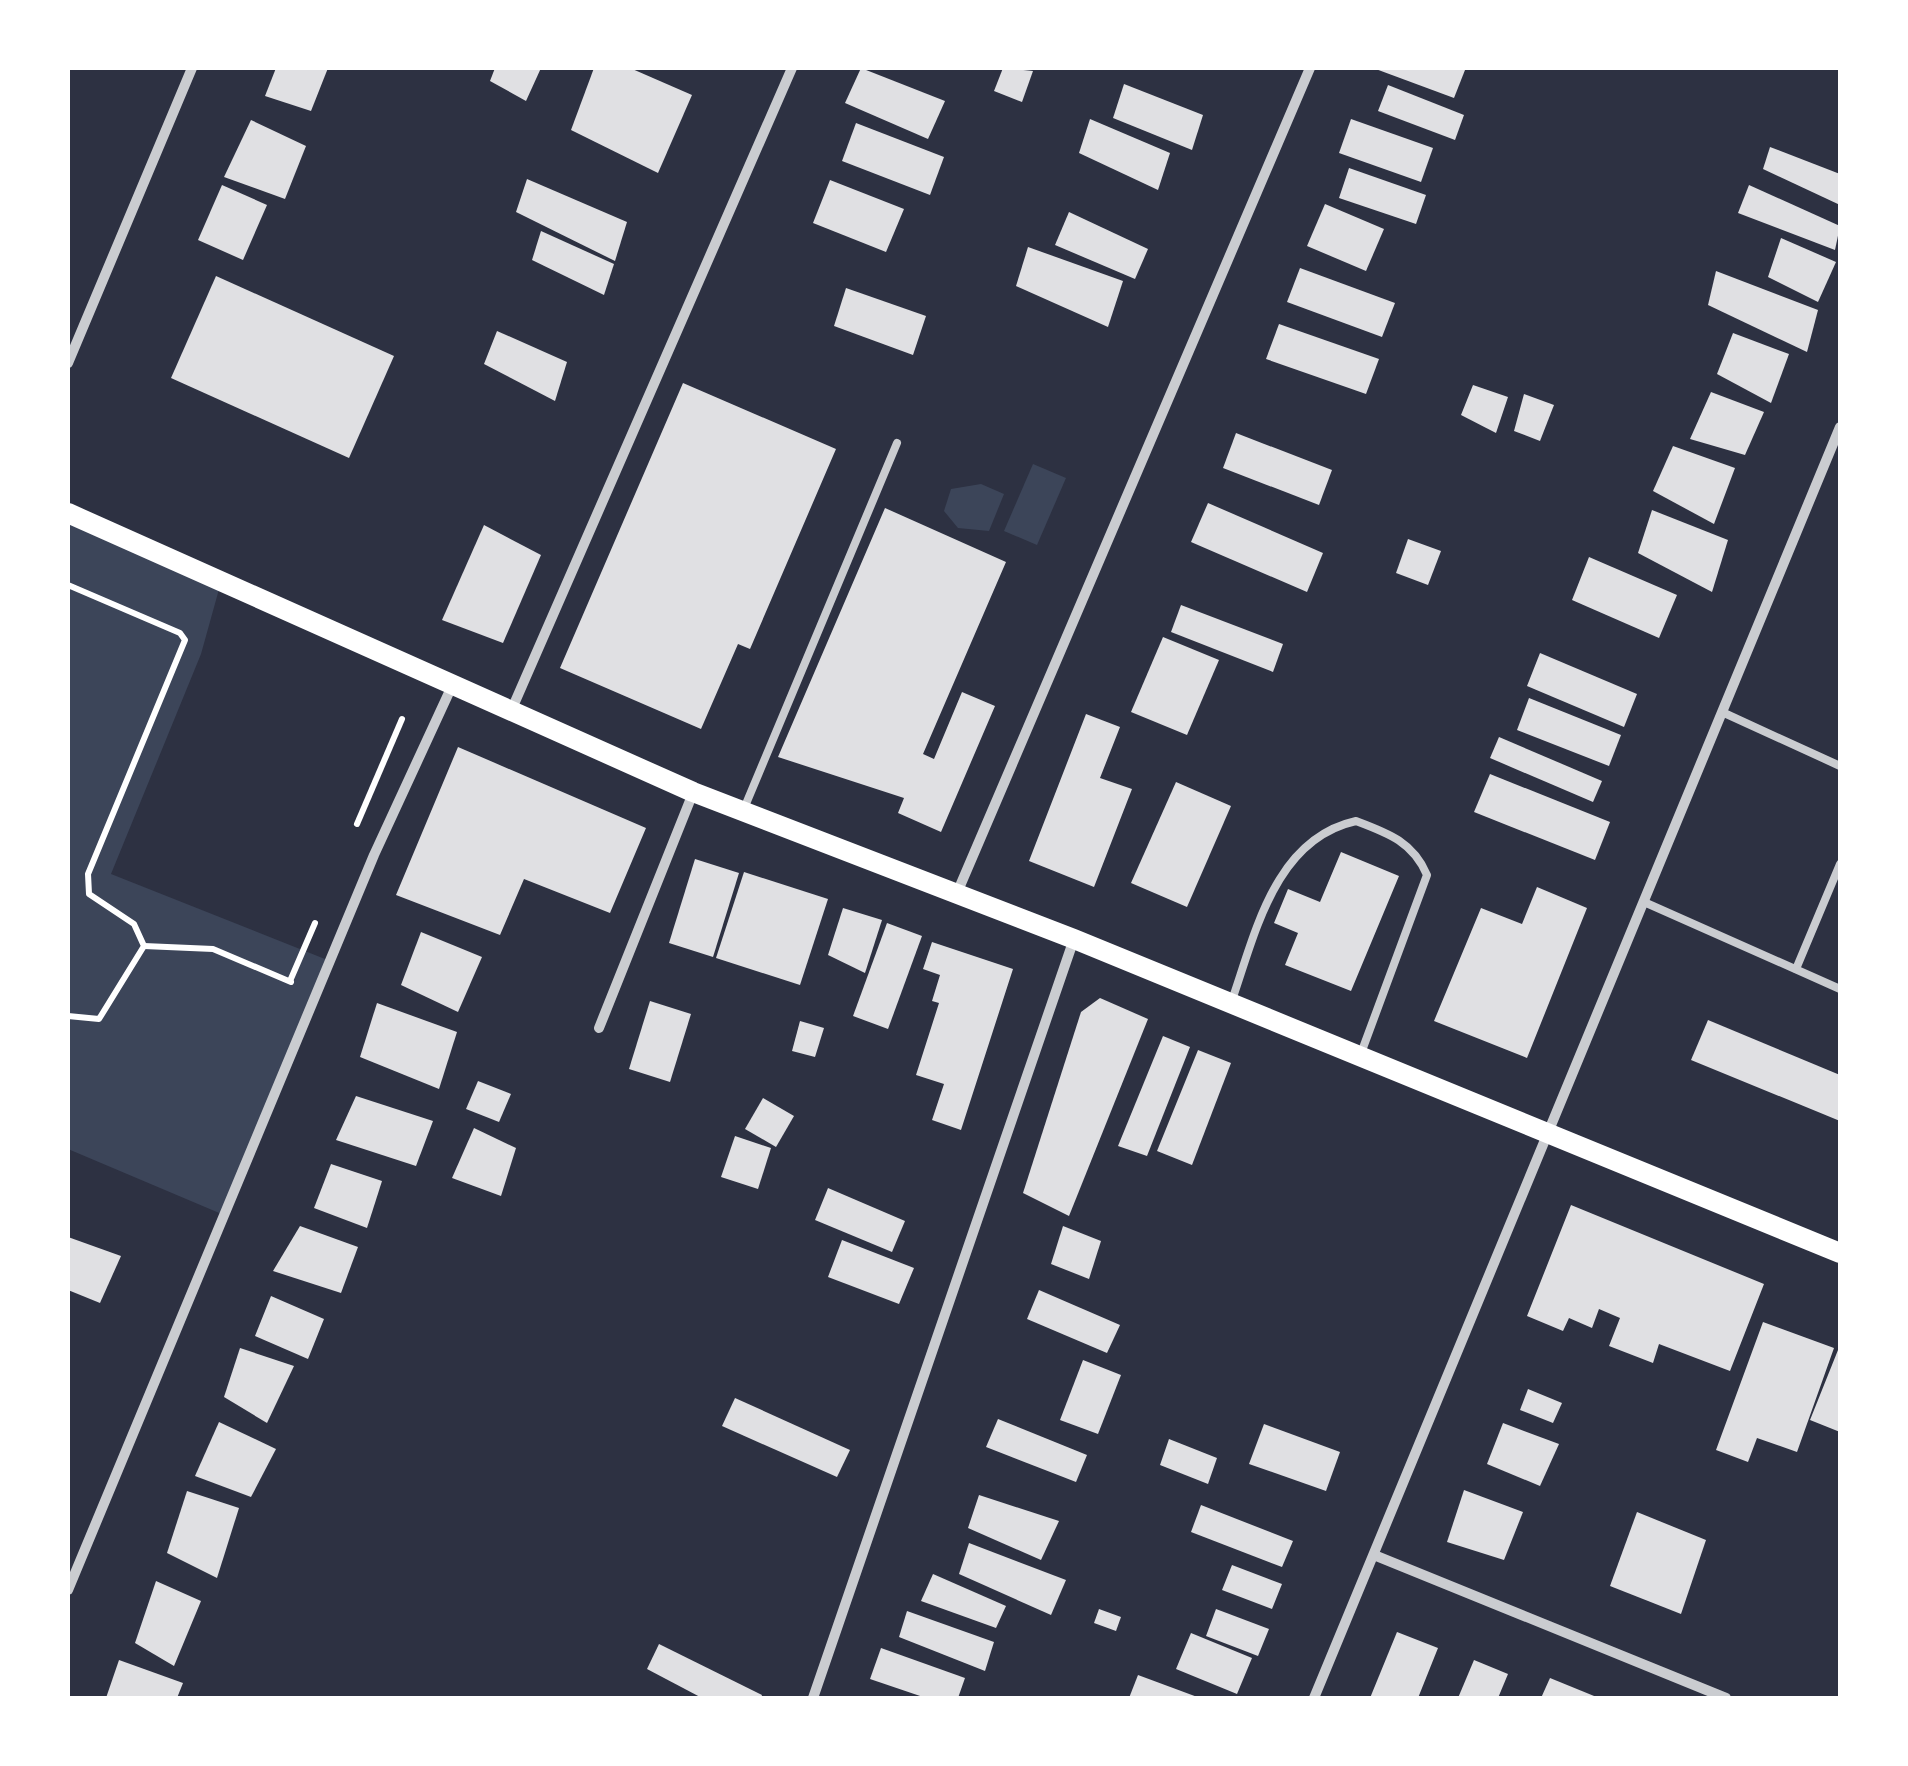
<svg xmlns="http://www.w3.org/2000/svg" width="1908" height="1766" viewBox="0 0 1908 1766" font-family="'PT Serif',serif">
	<style>
		.green { fill: #3c4559 }
		.building { fill: #e0e0e3 }
		.lines { fill: none; stroke-linecap: round; stroke-linejoin: round }
		.path { stroke: #fff; stroke-width: 6 }
		.service { stroke: #caccd0; stroke-width: 8 }
		.minor { stroke: #caccd0; stroke-width: 10 }
		.secondary { stroke: #fff; stroke-width: 20 }
	</style>
	<rect width="100%" height="100%" fill="#2d3142"/>
	<g class="green">
		<polygon points="1033,464 1066,478 1037,545 1004,531"/>
		<polygon points="981,484 1004,494 989,531 958,528 944,511 951,489"/>
		<polygon points="68,513 221,582 201,654 111,874 330,961 224,1215 68,1149"/>
	</g>
	<g class="building">
		<polygon points="276,68 328,68 311,111 265,96"/>
		<polygon points="495,68 541,68 526,101 490,81"/>
		<polygon points="594,68 630,68 692,95 658,173 571,130"/>
		<polygon points="861,68 945,101 928,139 845,103"/>
		<polygon points="1003,68 1033,71 1022,102 994,91"/>
		<polygon points="1373,68 1457,68 1465,70 1454,98"/>
		<polygon points="1124,84 1203,115 1192,150 1113,118"/>
		<polygon points="1388,85 1464,115 1455,140 1378,111"/>
		<polygon points="1090,119 1170,153 1158,190 1079,153"/>
		<polygon points="1351,119 1433,148 1421,182 1339,153"/>
		<polygon points="251,120 306,146 285,199 224,177"/>
		<polygon points="856,123 944,157 930,195 842,161"/>
		<polygon points="1770,147 1840,174 1840,205 1763,169"/>
		<polygon points="1349,168 1426,195 1416,224 1339,198"/>
		<polygon points="527,179 627,222 615,261 516,212"/>
		<polygon points="830,180 904,209 886,252 813,223"/>
		<polygon points="222,185 267,205 243,260 198,240"/>
		<polygon points="1749,185 1840,226 1835,250 1738,213"/>
		<polygon points="1325,204 1384,229 1366,271 1307,246"/>
		<polygon points="1069,212 1148,249 1135,279 1055,245"/>
		<polygon points="541,231 614,264 604,295 532,260"/>
		<polygon points="1781,238 1836,262 1818,302 1768,277"/>
		<polygon points="1028,247 1123,281 1108,327 1016,286"/>
		<polygon points="1300,268 1395,303 1382,337 1287,302"/>
		<polygon points="1716,271 1818,310 1807,352 1708,305"/>
		<polygon points="216,276 394,356 349,458 171,378"/>
		<polygon points="846,288 926,316 913,355 834,326"/>
		<polygon points="1279,324 1379,359 1366,394 1266,359"/>
		<polygon points="497,331 567,362 555,401 484,364"/>
		<polygon points="1733,333 1789,354 1771,403 1717,374"/>
		<polygon points="683,383 836,449 750,649 738,644 701,729 560,668"/>
		<polygon points="1473,385 1508,397 1496,433 1461,415"/>
		<polygon points="1711,392 1764,412 1745,455 1690,439"/>
		<polygon points="1524,394 1554,405 1540,441 1514,431"/>
		<polygon points="1236,433 1332,470 1319,505 1223,468"/>
		<polygon points="1673,446 1735,468 1714,524 1653,491"/>
		<polygon points="1208,503 1323,553 1307,592 1191,542"/>
		<polygon points="885,508 1006,562 923,754 934,759 962,692 995,706 941,832 898,813 904,798 778,757"/>
		<polygon points="1652,510 1728,540 1712,592 1638,553"/>
		<polygon points="484,525 541,555 503,643 442,620"/>
		<polygon points="1408,539 1441,551 1428,585 1396,573"/>
		<polygon points="1589,557 1677,595 1659,638 1572,600"/>
		<polygon points="1181,605 1283,644 1273,672 1171,632"/>
		<polygon points="1163,637 1219,660 1187,735 1131,712"/>
		<polygon points="1540,653 1637,694 1624,727 1527,686"/>
		<polygon points="1529,698 1621,735 1609,766 1517,730"/>
		<polygon points="1086,714 1120,727 1100,778 1132,789 1094,887 1029,861"/>
		<polygon points="1499,737 1602,781 1593,802 1490,758"/>
		<polygon points="458,747 646,828 610,913 524,879 500,935 396,895"/>
		<polygon points="1490,774 1610,822 1595,860 1474,812"/>
		<polygon points="1176,782 1231,806 1187,907 1131,883"/>
		<polygon points="1341,852 1399,876 1351,991 1285,965 1298,933 1274,923 1288,889 1320,902"/>
		<polygon points="695,859 739,873 713,957 669,943"/>
		<polygon points="744,872 828,899 800,985 716,958"/>
		<polygon points="1537,887 1587,908 1527,1058 1434,1021 1481,908 1522,924"/>
		<polygon points="843,908 882,920 865,973 828,955"/>
		<polygon points="887,923 922,936 888,1029 853,1016"/>
		<polygon points="421,932 482,957 458,1012 401,985"/>
		<polygon points="932,942 1013,969 961,1130 932,1120 944,1084 916,1075 939,1003 932,1001 940,975 923,969"/>
		<polygon points="1100,998 1148,1019 1069,1216 1023,1193 1081,1012"/>
		<polygon points="650,1001 691,1014 670,1082 629,1069"/>
		<polygon points="377,1003 457,1032 439,1089 360,1057"/>
		<polygon points="1708,1020 1840,1075 1840,1121 1691,1060"/>
		<polygon points="800,1021 824,1028 815,1057 792,1051"/>
		<polygon points="1163,1036 1190,1047 1147,1156 1118,1146"/>
		<polygon points="1198,1050 1231,1063 1192,1165 1157,1151"/>
		<polygon points="478,1081 511,1094 499,1122 466,1109"/>
		<polygon points="356,1096 433,1121 416,1166 336,1140"/>
		<polygon points="763,1098 794,1116 776,1147 745,1129"/>
		<polygon points="474,1128 516,1148 501,1196 452,1178"/>
		<polygon points="735,1136 771,1148 758,1189 721,1177"/>
		<polygon points="331,1164 382,1181 367,1228 314,1208"/>
		<polygon points="828,1188 905,1221 892,1252 815,1220"/>
		<polygon points="1571,1205 1764,1284 1730,1371 1659,1344 1653,1363 1609,1346 1620,1318 1599,1309 1592,1328 1569,1318 1563,1331 1527,1316"/>
		<polygon points="300,1226 358,1247 341,1293 273,1271"/>
		<polygon points="1063,1226 1101,1241 1089,1279 1051,1264"/>
		<polygon points="68,1237 121,1256 100,1303 68,1290"/>
		<polygon points="842,1240 914,1268 899,1304 828,1277"/>
		<polygon points="1039,1290 1120,1325 1107,1353 1027,1319"/>
		<polygon points="271,1296 324,1319 308,1359 255,1336"/>
		<polygon points="1763,1322 1834,1348 1797,1452 1757,1438 1748,1462 1716,1450"/>
		<polygon points="1840,1345 1840,1432 1810,1420"/>
		<polygon points="240,1348 294,1366 267,1423 224,1397"/>
		<polygon points="1083,1360 1121,1375 1098,1434 1060,1420"/>
		<polygon points="1528,1389 1562,1403 1553,1423 1520,1410"/>
		<polygon points="735,1398 850,1450 837,1477 722,1426"/>
		<polygon points="998,1419 1087,1455 1076,1482 986,1447"/>
		<polygon points="219,1422 276,1449 251,1497 195,1476"/>
		<polygon points="1503,1423 1559,1444 1540,1486 1487,1464"/>
		<polygon points="1264,1424 1340,1452 1326,1491 1249,1464"/>
		<polygon points="1169,1439 1217,1458 1208,1484 1160,1465"/>
		<polygon points="1464,1490 1523,1512 1504,1560 1447,1542"/>
		<polygon points="187,1491 239,1508 217,1578 167,1553"/>
		<polygon points="979,1495 1059,1521 1041,1560 968,1528"/>
		<polygon points="1201,1505 1293,1541 1282,1567 1191,1532"/>
		<polygon points="1637,1512 1706,1540 1681,1614 1610,1586"/>
		<polygon points="969,1543 1066,1580 1051,1615 959,1574"/>
		<polygon points="1232,1565 1282,1584 1272,1609 1222,1590"/>
		<polygon points="933,1574 1006,1606 996,1628 921,1601"/>
		<polygon points="156,1581 201,1601 174,1666 135,1643"/>
		<polygon points="1099,1609 1121,1617 1116,1631 1094,1623"/>
		<polygon points="1216,1609 1269,1629 1258,1656 1206,1636"/>
		<polygon points="907,1611 994,1642 985,1671 899,1637"/>
		<polygon points="1397,1632 1438,1648 1418,1698 1370,1698"/>
		<polygon points="1191,1633 1252,1658 1237,1694 1176,1669"/>
		<polygon points="659,1644 762,1695 761,1698 702,1698 647,1669"/>
		<polygon points="881,1648 965,1678 958,1698 926,1698 870,1679"/>
		<polygon points="119,1660 183,1683 177,1698 106,1698"/>
		<polygon points="1474,1660 1508,1674 1498,1698 1458,1698"/>
		<polygon points="1138,1675 1200,1698 1129,1698"/>
		<polygon points="1550,1678 1599,1698 1541,1698"/>
	</g>
	<g class="lines">
		<g class="path">
			<polyline points="68,585 180,633 185,640 88,874 89,894 134,924 144,946 99,1019 68,1016"/>
			<polyline points="357,824 402,719"/>
			<polyline points="144,946 213,949 291,982"/>
			<polyline points="290,981 315,923"/>
		</g>
		<g class="service">
			<polyline points="1722,712 1840,766"/>
			<polyline points="743,811 897,443"/>
			<polyline points="1644,902 1840,989"/>
			<polyline points="1796,969 1840,864"/>
			<path d="M1231 1003C1255 935 1274 839 1356 821 1388 833 1413 842 1427 875L1360 1056"/>
		</g>
		<g class="minor">
			<polyline points="68,363 192,68"/>
			<polyline points="511,711 792,68"/>
			<polyline points="957,893 1310,68"/>
			<polyline points="599,1028 693,793"/>
			<polyline points="1374,1555 1726,1698"/>
			<polyline points="68,1590 374,855 452,686"/>
			<polyline points="813,1698 1074,939"/>
			<polyline points="1314,1698 1840,427"/>
		</g>
		<polyline class="secondary" points="68,513 693,792 1074,939 1840,1253"/>
	</g>
	<rect width="1908" height="1766" fill="none" stroke="#ffffff" stroke-width="140"/>
</svg>
